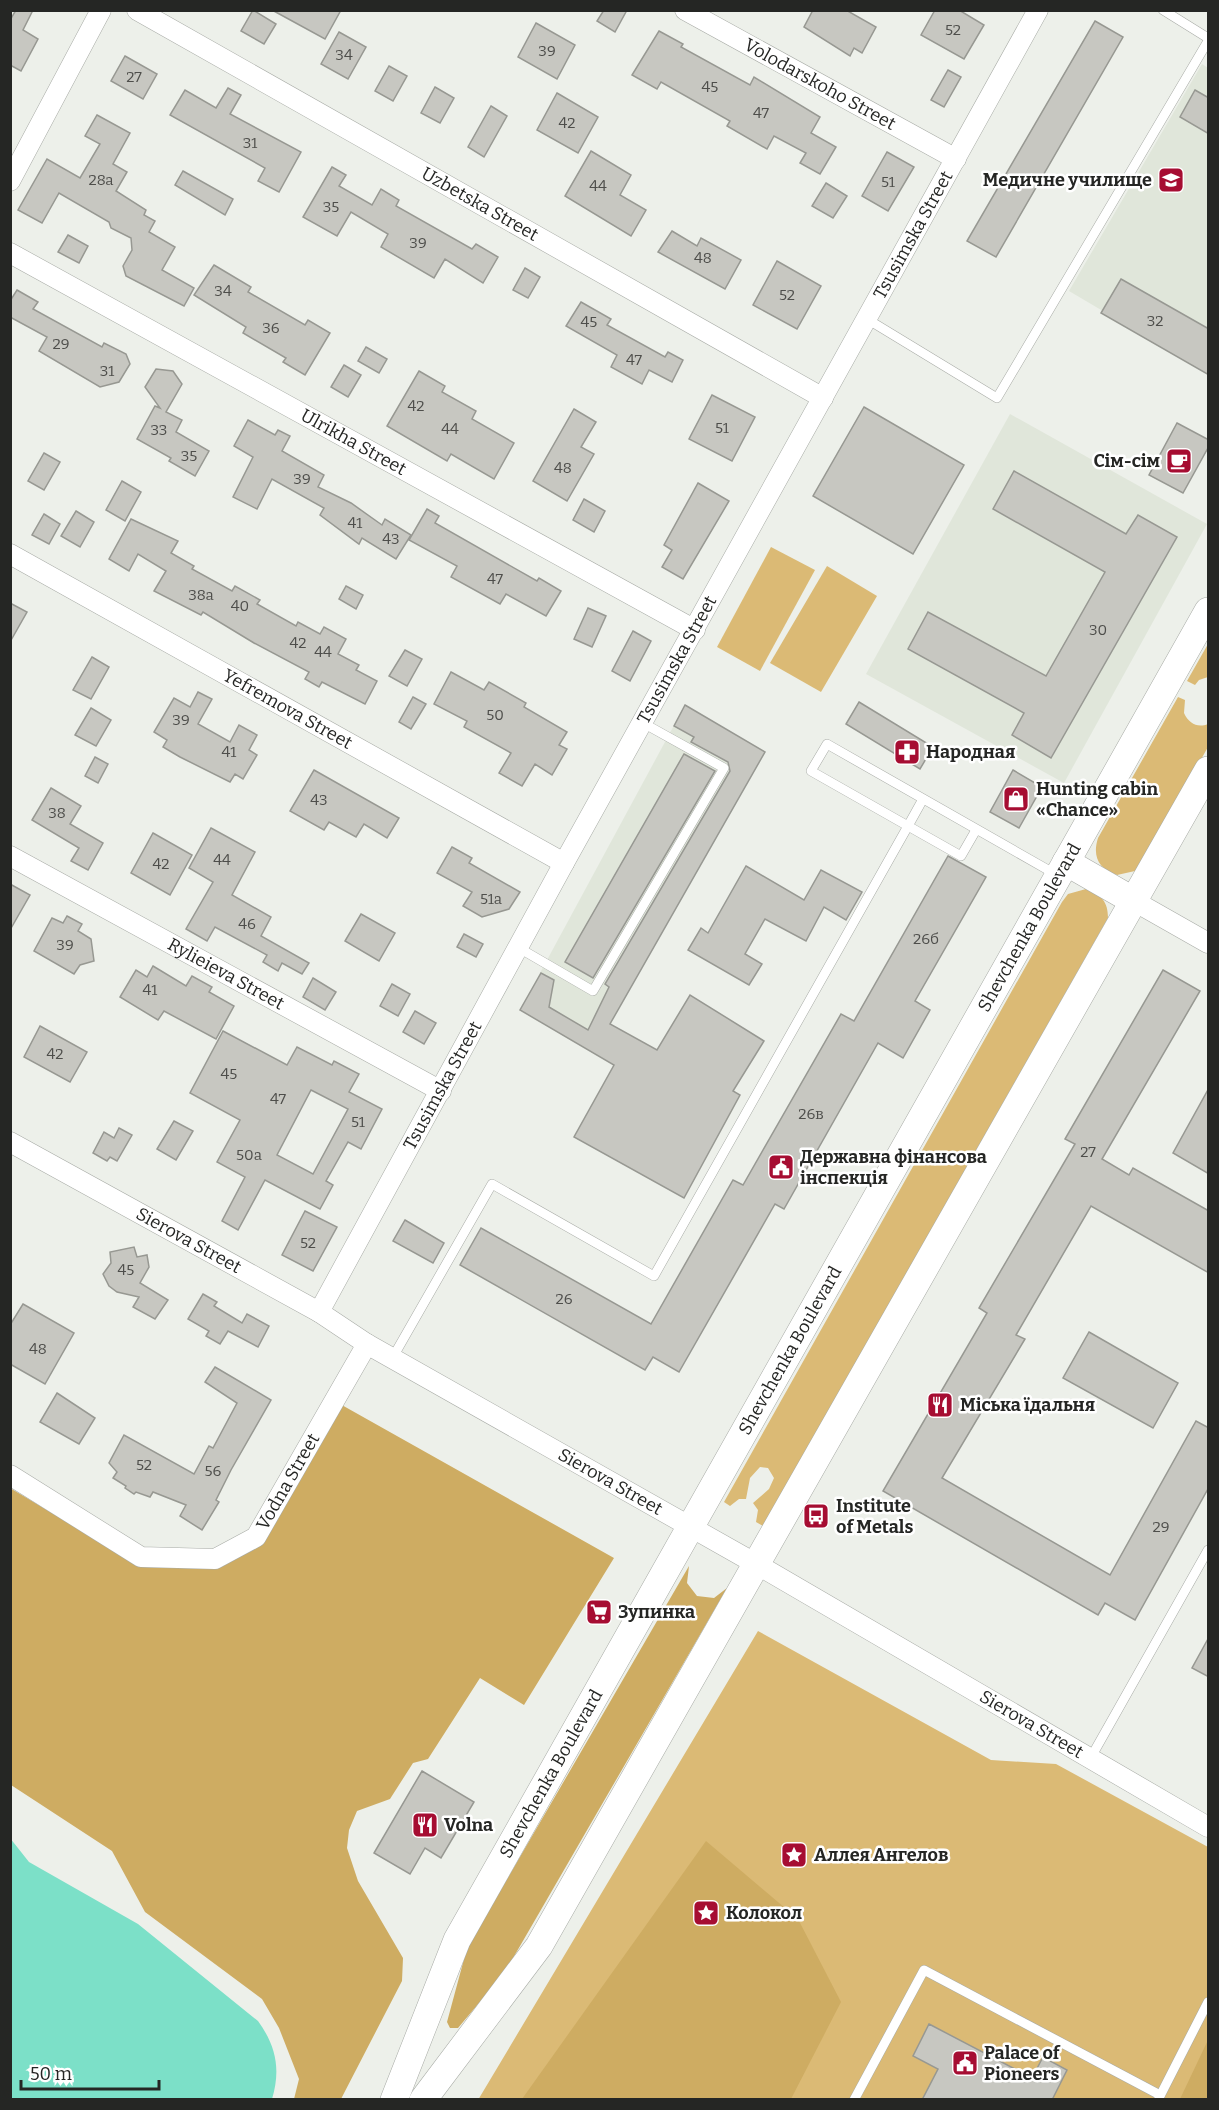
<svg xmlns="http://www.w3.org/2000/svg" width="1219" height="2110" viewBox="0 0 1219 2110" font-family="Bitter,serif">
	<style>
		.built { fill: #e0e6da }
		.green { fill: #dbba75 }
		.forest { fill: #ceac62 }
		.water { fill: #7ce0c8 }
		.building { fill: #c7c7c1; stroke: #979892; stroke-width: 1.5; fill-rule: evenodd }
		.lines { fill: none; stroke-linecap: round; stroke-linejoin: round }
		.lane-casing { stroke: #a8aba6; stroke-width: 10 }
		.street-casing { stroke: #a8aba6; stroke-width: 21 }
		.secondary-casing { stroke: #a8aba6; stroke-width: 28 }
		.lane { stroke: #fff; stroke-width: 9 }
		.street { stroke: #fff; stroke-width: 20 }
		.secondary { stroke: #fff; stroke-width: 27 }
		.labels { text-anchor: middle; stroke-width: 5; stroke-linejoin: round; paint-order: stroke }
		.number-label { font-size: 15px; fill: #4e4e4b }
		.street-label { font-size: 18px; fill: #252624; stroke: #fff }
		.poi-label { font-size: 18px; font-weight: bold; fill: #252624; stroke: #fff; text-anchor: start }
	</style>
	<rect width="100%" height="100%" fill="#edf0ea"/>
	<g class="built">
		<polygon points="1202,64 1208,68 1208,373 1069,291"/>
		<polygon points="1010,414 1207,524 1064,783 866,674"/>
		<polygon points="685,705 765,752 593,1053 520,1010"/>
	</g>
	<g class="green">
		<polygon points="771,547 815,570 760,671 717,647"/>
		<polygon points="827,566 877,596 821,692 770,663"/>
		<polygon points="1208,644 1208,677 1199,680 1195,685 1187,681"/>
		<path d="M1178 697 1185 700 1184 713C1189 724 1198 728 1208 724V747L1142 864 1135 871 1117 875C1099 869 1092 857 1098 838Z"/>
		<path d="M1086 889C1102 895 1108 902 1108 918L763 1526 756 1522 758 1510 753 1503 769 1489 774 1478 768 1468 760 1467 750 1478 746 1499H739L730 1506 724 1502 1062 902 1068 894Z"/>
		<polygon points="758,1631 991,1760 1056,1764 1208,1847 1208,2099 478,2100"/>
	</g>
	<g class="forest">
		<polygon points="340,1404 614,1558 524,1705 480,1678 428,1759 413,1763 390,1799 357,1811 349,1830 347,1848 358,1881 403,1958 402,1981 341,2099 294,2099 299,2079 279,2028 262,1999 145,1912 112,1851 11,1785 10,1488 141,1566 260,1544"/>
		<polygon points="689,1566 687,1583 697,1596 714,1598 727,1588 505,1972 458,2028 450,2028 447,2022 467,1948"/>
		<polygon points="706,1841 798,1919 841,2002 791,2099 522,2099"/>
		<polygon points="1208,2040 1208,2099 1180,2099"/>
	</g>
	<path class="water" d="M10 1838 29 1862 138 1924 258 2021C276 2046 281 2069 272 2099H11Z"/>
	<g class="building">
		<polygon points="16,10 33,10 23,30 38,39 21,71 10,65 10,20"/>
		<polygon points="253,10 276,24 264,44 241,31"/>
		<polygon points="272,10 341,10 325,39"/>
		<polygon points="604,10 627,10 615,32 597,21"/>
		<polygon points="813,10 846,10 876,27 862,53 854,48 850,56 804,27"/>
		<polygon points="935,10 959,10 984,25 964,59 921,35"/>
		<polygon points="1095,21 1123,37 996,257 967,241"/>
		<polygon points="536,23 575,45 557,79 518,57"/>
		<polygon points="659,31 683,44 681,47 750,85 754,77 820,117 811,133 836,147 820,174 800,163 806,153 774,136 767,149 727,126 730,121 661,82 657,89 632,75"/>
		<polygon points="339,32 366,47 348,79 321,64"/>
		<polygon points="125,56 157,74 143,99 111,81"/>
		<polygon points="389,66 407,76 393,101 375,91"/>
		<polygon points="948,70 961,77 944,107 931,100"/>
		<polygon points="435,87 454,98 440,123 421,113"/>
		<polygon points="228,88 241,95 230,114 301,152 279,192 258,181 265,168 170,115 185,90 216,108"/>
		<polygon points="1195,90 1209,98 1209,134 1180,117"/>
		<polygon points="557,93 598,117 578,153 537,130"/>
		<polygon points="491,106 507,116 484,157 468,147"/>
		<polygon points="97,115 130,133 113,164 127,172 116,191 146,210 144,215 155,221 149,232 175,247 162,270 194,288 184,306 126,276 123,266 132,250 131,238 111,228 109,222 59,193 42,223 18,210 47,159 80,178 100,144 85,136"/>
		<polygon points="591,151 631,175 620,195 646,210 631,236 565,196"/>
		<polygon points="887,152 914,167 888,211 862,196"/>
		<polygon points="332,167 346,175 339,186 372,205 381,189 399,200 396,206 472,249 476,244 498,257 483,283 445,259 434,278 381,247 388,234 351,212 337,236 303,217"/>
		<polygon points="183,171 233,199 225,215 175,185"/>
		<polygon points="826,183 847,196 833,218 812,206"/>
		<polygon points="672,231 697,246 701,238 741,260 725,289 658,252"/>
		<polygon points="68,235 88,246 79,263 58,252"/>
		<polygon points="777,261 821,286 797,329 753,305"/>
		<polygon points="214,265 251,287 248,292 305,325 308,320 330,333 305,375 283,362 286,358 243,333 246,327 194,295"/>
		<polygon points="525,268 540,277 528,298 513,290"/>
		<polygon points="1121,279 1209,329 1209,375 1101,313"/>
		<polygon points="17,290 38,302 33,309 102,347 104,343 126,354 130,364 119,382 100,387 39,351 47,337 10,317 10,301"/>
		<polygon points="581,302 611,319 607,325 665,357 668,352 683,360 672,382 649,370 642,384 611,367 617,355 566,326"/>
		<polygon points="366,347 387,359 379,373 358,361"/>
		<polygon points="344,365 361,375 348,397 331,387"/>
		<polygon points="156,369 173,371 182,384 166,412 182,420 176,432 209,451 195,476 169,461 171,458 137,439 155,406 160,408 145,387"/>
		<polygon points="419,371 445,386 442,392 476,411 472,419 514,443 494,479 451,454 447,461 387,426"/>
		<polygon points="712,395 755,417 732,461 689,439"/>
		<polygon points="864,407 964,465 913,554 813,496"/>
		<polygon points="574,409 596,422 581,447 594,454 567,501 533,481"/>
		<polygon points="248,420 275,435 278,430 290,436 282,451 324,475 318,487 351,503 382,525 385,519 411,535 396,559 362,538 359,544 320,515 324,508 272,479 257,509 233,497 253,457 234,446"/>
		<polygon points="1177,423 1209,440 1209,446 1183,493 1149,475"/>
		<polygon points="44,453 60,462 44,490 28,481"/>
		<polygon points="1014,471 1126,534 1138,515 1177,537 1051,758 1012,735 1024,713 908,649 928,612 1046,676 1105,572 993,509"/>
		<polygon points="122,481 141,492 125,521 106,510"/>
		<polygon points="698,483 729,501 683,579 662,567 672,550 664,545"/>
		<polygon points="584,499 605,511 594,532 573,520"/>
		<polygon points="427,509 439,516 435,523 537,581 539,578 561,591 546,616 506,594 500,604 451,577 457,566 409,540"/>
		<polygon points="76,511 94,522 80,547 61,536"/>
		<polygon points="44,514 60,524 49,544 32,535"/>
		<polygon points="131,519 178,541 171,553 194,566 192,569 232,591 235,586 260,600 257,604 296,626 298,622 320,634 324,627 346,639 338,654 359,665 356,670 377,681 365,704 322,682 319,687 305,679 309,672 254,643 203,612 201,615 154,591 166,571 138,554 129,571 109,559"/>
		<polygon points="346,586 363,595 356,609 339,599"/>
		<polygon points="10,603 27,612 10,642"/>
		<polygon points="588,608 606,616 592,647 574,639"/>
		<polygon points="633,631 651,641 630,681 612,671"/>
		<polygon points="405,650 422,659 407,686 389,676"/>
		<polygon points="92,657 109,667 91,699 73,690"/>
		<polygon points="451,672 484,690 489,682 526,703 524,707 567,732 559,745 567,749 552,775 535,764 522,786 499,773 511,753 464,727 467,721 434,704"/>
		<polygon points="198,692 212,699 198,724 230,742 239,725 257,735 249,750 257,755 243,779 235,774 230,782 180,757 163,747 167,740 154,732 174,698 190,707"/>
		<polygon points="413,697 426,704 411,729 399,722"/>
		<polygon points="859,702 933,747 920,769 846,724"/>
		<polygon points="685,705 765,752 610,1024 657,1050 690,995 764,1041 733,1091 740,1095 684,1198 574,1137 614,1065 520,1010 541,973 554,980 549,1007 588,1030 609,987 605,984 730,771 728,762 691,742 694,737 674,726"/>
		<polygon points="91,708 111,720 96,746 75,735"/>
		<polygon points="684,754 715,771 593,978 565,962"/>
		<polygon points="95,757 108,764 98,783 85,776"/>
		<polygon points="314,770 399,818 387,838 364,824 356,837 329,822 324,830 290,811"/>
		<polygon points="1013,770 1042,787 1019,828 990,812"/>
		<polygon points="51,788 81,806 70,824 103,843 88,870 71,861 79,848 32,820"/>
		<polygon points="211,828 255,852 232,895 271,917 261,936 309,963 302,974 282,963 278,971 263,962 267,955 215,927 207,941 186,929 213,882 189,868"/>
		<polygon points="153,833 192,855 170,895 131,873"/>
		<polygon points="452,847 472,858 469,863 520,892 509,909 482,917 463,906 472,892 437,873"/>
		<polygon points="948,856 986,877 915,1001 930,1010 903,1058 878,1043 784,1209 775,1204 679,1372 653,1357 645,1370 460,1265 481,1228 651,1324 733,1180 743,1185 841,1014 854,1021"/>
		<polygon points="746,866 804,900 821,870 862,892 846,920 824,907 806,941 765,919 745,954 762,964 749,985 688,950 701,928 708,933"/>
		<polygon points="10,884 30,895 10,930"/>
		<polygon points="361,914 395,933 379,961 345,941"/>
		<polygon points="67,916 82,924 78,931 91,939 94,961 80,965 74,974 34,951 52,918 63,923"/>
		<polygon points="464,934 483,944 476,957 457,947"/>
		<polygon points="153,966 186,986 192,976 212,987 209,992 234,1006 216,1039 164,1011 158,1020 120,997 136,970 147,977"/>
		<polygon points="1163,970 1200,991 1102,1159 1129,1175 1133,1168 1209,1211 1209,1273 1091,1206 1016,1335 1025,1339 942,1478 1110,1575 1196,1421 1209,1428 1209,1487 1135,1620 1105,1603 1098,1615 883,1491 987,1313 979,1308 1075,1144 1065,1139"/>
		<polygon points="313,978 336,992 325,1010 303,997"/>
		<polygon points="392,984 410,994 398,1016 380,1006"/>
		<polygon points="415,1011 436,1023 424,1044 403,1032"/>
		<polygon points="40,1026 87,1052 70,1082 24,1057"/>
		<path d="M223 1031 287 1065 297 1047 332 1065 334 1061 359 1074 349 1092 382 1109 361 1149 348 1142 326 1181 333 1185 320 1209 265 1180 238 1230 222 1221 245 1177 217 1162 240 1120 190 1093ZM311 1090 348 1109 313 1174 277 1155Z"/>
		<polygon points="1209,1088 1209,1174 1173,1153"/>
		<polygon points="174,1121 193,1131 176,1160 157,1149"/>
		<polygon points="119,1128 132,1135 117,1161 110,1157 107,1161 93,1153 104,1132 114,1138"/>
		<polygon points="305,1211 337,1227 313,1271 282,1255"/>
		<polygon points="405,1220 444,1243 433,1263 393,1241"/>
		<polygon points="134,1247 137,1257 147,1255 149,1267 140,1283 168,1300 155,1319 133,1307 139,1297 117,1292 109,1286 103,1274 111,1263 110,1252"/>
		<polygon points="203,1294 217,1302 214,1306 242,1323 247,1314 269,1326 258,1347 228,1331 220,1344 206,1336 209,1331 188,1319"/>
		<polygon points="23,1304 74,1333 45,1384 10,1364 10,1325"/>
		<polygon points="1089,1332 1178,1383 1153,1428 1063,1378"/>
		<polygon points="215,1367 271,1400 231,1470 216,1500 219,1502 202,1530 180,1516 186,1505 153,1492 150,1497 136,1492 134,1494 125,1488 126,1486 113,1478 117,1472 109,1463 124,1435 194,1474 209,1446 213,1448 237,1403 205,1382"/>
		<polygon points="57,1393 95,1418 79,1444 40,1422"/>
		<polygon points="1209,1637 1209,1677 1192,1668"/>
		<polygon points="422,1771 474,1802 441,1858 425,1848 410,1874 374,1853"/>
		<polygon points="929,2024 1032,2078 1043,2057 1067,2070 1052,2100 922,2100 938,2069 913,2056"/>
	</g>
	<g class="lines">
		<defs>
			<g id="lane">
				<polyline points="1163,10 1208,38"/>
				<polyline points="867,319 997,398 1208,41"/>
				<polyline points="923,799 908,826 811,771 827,744 1057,875"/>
				<polyline points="519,948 593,991 724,768 643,723"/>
				<polyline points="393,1357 492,1184 654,1276 908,826 961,856 976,830"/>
				<polyline points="1090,1759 1208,1550"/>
				<polyline points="1159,2098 1208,2002"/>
				<polyline points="854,2100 924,1970 1160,2095"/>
			</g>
			<g id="street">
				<path id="s1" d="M137 10 823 398"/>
				<path id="s2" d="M685 10 956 159"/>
				<polyline points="10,181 101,10"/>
				<path id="s3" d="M10 253 695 630"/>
				<path id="s4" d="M10 554 564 863"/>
				<path id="s5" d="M10 856 441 1091"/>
				<polyline points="1134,901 1208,943"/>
				<path id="s6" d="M10 1142 319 1312 367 1344 758 1565 1208 1827"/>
				<path id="s7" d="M319 1312 564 863 1038 10"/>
				<path id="s8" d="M10 1475 141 1557 215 1559 256 1537 367 1344"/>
			</g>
			<g id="secondary">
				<polyline points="1066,862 1134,901"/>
				<path id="s9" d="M394 2100 457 1940 1208 611"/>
				<polyline points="423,2100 539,1946 1208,770"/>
			</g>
		</defs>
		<use href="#lane" class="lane-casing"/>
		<use href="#street" class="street-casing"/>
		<use href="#secondary" class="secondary-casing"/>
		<use href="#lane" class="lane"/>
		<use href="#street" class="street"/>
		<use href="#secondary" class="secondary"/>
	</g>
	<defs>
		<symbol id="university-square" viewBox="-11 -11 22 22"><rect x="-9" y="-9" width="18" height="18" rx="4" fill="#a60d32" stroke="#fff"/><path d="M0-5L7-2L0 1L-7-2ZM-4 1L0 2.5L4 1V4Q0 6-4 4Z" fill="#fff"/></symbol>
		<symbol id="cafe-square" viewBox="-11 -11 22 22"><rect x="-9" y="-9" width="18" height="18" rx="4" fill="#a60d32" stroke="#fff"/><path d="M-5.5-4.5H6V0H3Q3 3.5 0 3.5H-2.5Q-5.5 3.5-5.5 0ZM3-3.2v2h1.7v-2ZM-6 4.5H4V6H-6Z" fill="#fff"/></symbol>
		<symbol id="pharmacy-square" viewBox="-11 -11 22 22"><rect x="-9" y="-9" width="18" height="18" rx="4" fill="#a60d32" stroke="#fff"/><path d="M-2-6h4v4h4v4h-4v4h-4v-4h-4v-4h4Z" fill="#fff"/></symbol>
		<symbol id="shop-square" viewBox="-11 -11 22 22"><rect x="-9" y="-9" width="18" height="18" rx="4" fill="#a60d32" stroke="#fff"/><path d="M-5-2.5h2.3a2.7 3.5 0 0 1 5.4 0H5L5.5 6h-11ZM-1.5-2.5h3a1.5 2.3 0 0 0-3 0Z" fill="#fff"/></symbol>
		<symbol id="civic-square" viewBox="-11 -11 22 22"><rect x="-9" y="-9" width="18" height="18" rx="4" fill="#a60d32" stroke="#fff"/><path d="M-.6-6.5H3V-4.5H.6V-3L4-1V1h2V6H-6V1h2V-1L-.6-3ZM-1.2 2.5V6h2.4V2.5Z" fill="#fff"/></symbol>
		<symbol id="restaurant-square" viewBox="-11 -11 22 22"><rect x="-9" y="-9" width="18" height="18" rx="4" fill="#a60d32" stroke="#fff"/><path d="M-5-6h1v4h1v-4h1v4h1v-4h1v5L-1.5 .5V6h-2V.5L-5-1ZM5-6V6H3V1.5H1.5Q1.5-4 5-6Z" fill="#fff"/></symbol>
		<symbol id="bus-square" viewBox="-11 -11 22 22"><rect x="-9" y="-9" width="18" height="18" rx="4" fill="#a60d32" stroke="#fff"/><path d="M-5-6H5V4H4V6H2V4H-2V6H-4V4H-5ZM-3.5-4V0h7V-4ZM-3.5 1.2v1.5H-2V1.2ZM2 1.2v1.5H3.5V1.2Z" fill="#fff"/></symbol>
		<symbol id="supermarket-square" viewBox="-11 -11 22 22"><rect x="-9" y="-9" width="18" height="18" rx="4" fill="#a60d32" stroke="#fff"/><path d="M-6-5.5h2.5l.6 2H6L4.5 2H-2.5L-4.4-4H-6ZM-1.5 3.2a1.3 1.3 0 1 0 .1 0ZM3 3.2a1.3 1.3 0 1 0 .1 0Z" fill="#fff"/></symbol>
		<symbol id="sight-square" viewBox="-11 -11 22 22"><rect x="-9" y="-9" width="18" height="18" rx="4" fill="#a60d32" stroke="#fff"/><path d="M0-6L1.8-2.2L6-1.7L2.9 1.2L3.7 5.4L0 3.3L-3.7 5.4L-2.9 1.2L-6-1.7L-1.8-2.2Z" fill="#fff"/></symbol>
	</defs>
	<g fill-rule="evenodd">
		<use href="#university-square" x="1156" y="165" width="30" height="30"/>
		<use href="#cafe-square" x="1164" y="446" width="30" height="30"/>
		<use href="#pharmacy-square" x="892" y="737" width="30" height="30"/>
		<use href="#shop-square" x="1001" y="784" width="30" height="30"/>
		<use href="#civic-square" x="766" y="1152" width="30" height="30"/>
		<use href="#restaurant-square" x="925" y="1390" width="30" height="30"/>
		<use href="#bus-square" x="801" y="1501" width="30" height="30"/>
		<use href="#supermarket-square" x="584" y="1597" width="30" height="30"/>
		<use href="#restaurant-square" x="410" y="1810" width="30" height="30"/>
		<use href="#sight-square" x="779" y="1840" width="30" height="30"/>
		<use href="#sight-square" x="691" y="1898" width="30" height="30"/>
		<use href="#civic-square" x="950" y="2048" width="30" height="30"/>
	</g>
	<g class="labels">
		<g class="number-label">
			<text x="953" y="35">52</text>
			<text x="547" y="56">39</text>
			<text x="344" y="60">34</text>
			<text x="134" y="82">27</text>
			<text x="710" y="92">45</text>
			<text x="761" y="118">47</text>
			<text x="567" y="128">42</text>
			<text x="250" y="148">31</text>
			<text x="101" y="185">28а</text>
			<text x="888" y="187">51</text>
			<text x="598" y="191">44</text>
			<text x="331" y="212">35</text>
			<text x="418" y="248">39</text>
			<text x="703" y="263">48</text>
			<text x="223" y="296">34</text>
			<text x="787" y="300">52</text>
			<text x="1155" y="326">32</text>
			<text x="589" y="327">45</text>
			<text x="271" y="333">36</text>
			<text x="61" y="349">29</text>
			<text x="634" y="365">47</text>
			<text x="107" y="376">31</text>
			<text x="416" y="411">42</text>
			<text x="722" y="433">51</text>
			<text x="450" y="434">44</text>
			<text x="159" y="435">33</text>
			<text x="189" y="461">35</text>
			<text x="563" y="473">48</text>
			<text x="302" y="484">39</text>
			<text x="355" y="528">41</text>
			<text x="391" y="544">43</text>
			<text x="495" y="584">47</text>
			<text x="201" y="600">38а</text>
			<text x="240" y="611">40</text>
			<text x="1098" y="635">30</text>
			<text x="298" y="648">42</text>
			<text x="323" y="657">44</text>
			<text x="495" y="720">50</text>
			<text x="181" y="725">39</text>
			<text x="229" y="757">41</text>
			<text x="319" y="805">43</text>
			<text x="57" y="818">38</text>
			<text x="222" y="865">44</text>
			<text x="161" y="869">42</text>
			<text x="491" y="904">51а</text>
			<text x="247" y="929">46</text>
			<text x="926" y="944">26б</text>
			<text x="65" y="950">39</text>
			<text x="150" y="995">41</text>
			<text x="55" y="1059">42</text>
			<text x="229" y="1079">45</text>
			<text x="278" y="1104">47</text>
			<text x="811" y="1119">26в</text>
			<text x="358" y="1127">51</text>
			<text x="1088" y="1157">27</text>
			<text x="249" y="1160">50а</text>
			<text x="308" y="1248">52</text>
			<text x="126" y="1275">45</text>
			<text x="564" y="1304">26</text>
			<text x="38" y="1354">48</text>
			<text x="144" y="1470">52</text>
			<text x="213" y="1476">56</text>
			<text x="1161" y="1532">29</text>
		</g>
		<g class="street-label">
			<text dy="6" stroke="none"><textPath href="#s2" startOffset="154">Volodarskoho Street</textPath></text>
			<text dy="6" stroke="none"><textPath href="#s1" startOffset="394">Uzbetska Street</textPath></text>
			<text dy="6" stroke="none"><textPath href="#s7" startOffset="1230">Tsusimska Street</textPath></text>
			<text dy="6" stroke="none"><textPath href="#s3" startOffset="392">Ulrikha Street</textPath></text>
			<text dy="6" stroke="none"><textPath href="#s7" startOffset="744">Tsusimska Street</textPath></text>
			<text dy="6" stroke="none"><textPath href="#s4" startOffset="318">Yefremova Street</textPath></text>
			<text dy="6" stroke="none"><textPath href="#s9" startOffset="1335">Shevchenka Boulevard</textPath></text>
			<text dy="6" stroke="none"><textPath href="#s5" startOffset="246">Rylieieva Street</textPath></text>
			<text dy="6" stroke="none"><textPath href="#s7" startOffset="258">Tsusimska Street</textPath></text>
			<text dy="6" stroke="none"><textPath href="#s6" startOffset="204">Sierova Street</textPath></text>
			<text dy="6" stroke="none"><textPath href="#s9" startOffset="849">Shevchenka Boulevard</textPath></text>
			<text dy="6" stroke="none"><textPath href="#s6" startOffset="690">Sierova Street</textPath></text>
			<text dy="6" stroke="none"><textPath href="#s8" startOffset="339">Vodna Street</textPath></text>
			<text dy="6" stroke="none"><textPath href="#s6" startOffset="1176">Sierova Street</textPath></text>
			<text dy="6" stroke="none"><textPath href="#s9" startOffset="363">Shevchenka Boulevard</textPath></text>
		</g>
		<g class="poi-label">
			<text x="1152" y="186" text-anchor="end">Медичне училище</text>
			<text x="1160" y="467" text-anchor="end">Сім-сім</text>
			<text x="926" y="758">Народная</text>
			<text x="1036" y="795">Hunting cabin<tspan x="1036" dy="21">«Chance»</tspan></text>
			<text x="800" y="1163">Державна фінансова<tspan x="800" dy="21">інспекція</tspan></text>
			<text x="960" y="1411">Міська їдальня</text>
			<text x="836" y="1512">Institute<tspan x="836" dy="21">of Metals</tspan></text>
			<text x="618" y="1618">Зупинка</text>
			<text x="444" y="1831">Volna</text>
			<text x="814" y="1861">Аллея Ангелов</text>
			<text x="726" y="1919">Колокол</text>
			<text x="984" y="2059">Palace of<tspan x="984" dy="21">Pioneers</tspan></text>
		</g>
	</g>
	<rect width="1219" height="2110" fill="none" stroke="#252624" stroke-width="24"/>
	<path d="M21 2080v9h138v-9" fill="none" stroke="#252624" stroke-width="3"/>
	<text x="30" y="2080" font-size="18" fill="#252624" stroke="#ffffff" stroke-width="4.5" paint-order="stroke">50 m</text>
</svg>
